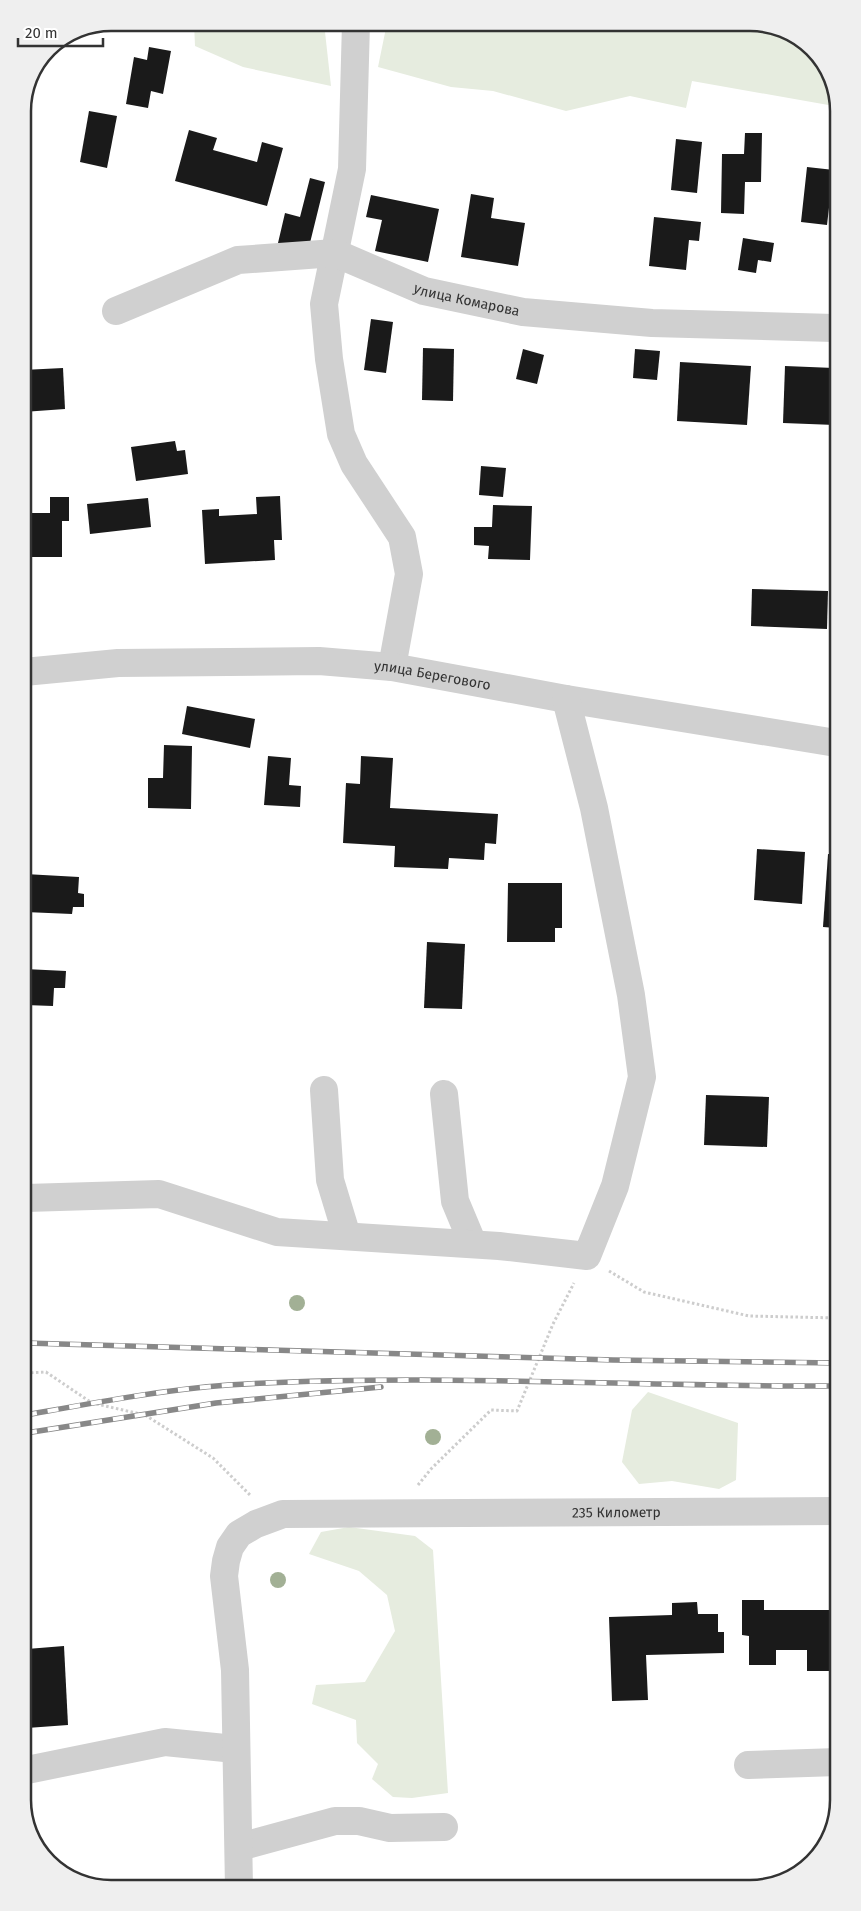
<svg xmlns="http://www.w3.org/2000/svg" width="861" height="1911" viewBox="0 0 861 1911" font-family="'Fira Sans',sans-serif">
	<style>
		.green { fill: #e6ecdf }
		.building { fill: #1a1a1a }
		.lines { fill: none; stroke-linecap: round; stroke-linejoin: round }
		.path { stroke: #cdcdcd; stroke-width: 3; stroke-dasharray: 2.5 2.5; stroke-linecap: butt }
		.minor { stroke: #d0d0d0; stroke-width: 28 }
		.rail-casing { stroke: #888; stroke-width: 5.5 }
		.rail { stroke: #fff; stroke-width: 4; stroke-dasharray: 11; stroke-linecap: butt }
		.tree { fill: #a2b095 }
		.labels { text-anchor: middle; stroke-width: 5; stroke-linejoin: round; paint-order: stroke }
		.street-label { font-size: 14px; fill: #333; stroke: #fff }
		.rim { fill: none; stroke: #333; stroke-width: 2.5 }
	</style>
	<rect width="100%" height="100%" fill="#fff"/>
	<g class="green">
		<polygon points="194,23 324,23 331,86 243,67 195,46"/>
		<polygon points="387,23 756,23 804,41 834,82 834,106 692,81 686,108 630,96 566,111 493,91 451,87 378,67"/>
		<polygon points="648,1392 738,1423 736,1480 719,1489 672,1481 639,1484 622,1462 632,1410"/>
		<polygon points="349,1527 415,1536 433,1550 448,1793 412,1798 393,1797 372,1779 378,1764 357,1743 356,1720 312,1704 316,1685 365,1682 395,1631 387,1595 359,1571 309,1554 321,1532"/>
	</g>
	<g class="building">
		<polygon points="149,47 171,51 163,94 151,91 148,108 126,104 134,57 147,60"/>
		<polygon points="89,111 117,116 107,168 80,162"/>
		<polygon points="189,130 217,138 213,150 257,162 262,142 283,148 267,206 175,181"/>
		<polygon points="745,133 762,133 761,182 745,182 744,214 721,213 722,154 744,154"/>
		<polygon points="676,139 702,142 697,193 671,190"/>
		<polygon points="807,167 834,170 834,200 830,199 827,225 801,222"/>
		<polygon points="310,178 325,182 308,251 278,243 285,213 300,217"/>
		<polygon points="471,194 494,198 491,218 525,223 518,266 461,257"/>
		<polygon points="371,195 439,209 428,262 375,251 382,220 366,217"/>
		<polygon points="654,217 701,222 699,241 689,240 686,270 649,266"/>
		<polygon points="743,238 774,243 771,262 758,260 756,273 738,270"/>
		<polygon points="371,319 393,322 386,373 364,370"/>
		<polygon points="423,348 454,349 453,401 422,400"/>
		<polygon points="523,349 544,355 537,384 516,379"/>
		<polygon points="635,349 660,351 657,380 633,378"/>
		<polygon points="680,362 751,366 747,425 677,421"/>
		<polygon points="785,366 834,368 835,425 783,423"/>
		<polygon points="63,368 65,409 23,412 23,370"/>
		<polygon points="175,441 177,451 185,450 188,474 136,481 131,447"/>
		<polygon points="481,466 506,468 503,497 479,495"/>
		<polygon points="280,496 282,540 274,540 275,560 205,564 202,510 219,509 219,516 257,514 256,497"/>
		<polygon points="50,497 69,497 69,521 62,521 62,557 24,557 24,513 50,513"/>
		<polygon points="148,498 151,527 90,534 87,504"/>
		<polygon points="493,505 532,506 530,560 488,559 489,546 474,545 474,527 492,527"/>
		<polygon points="752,589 828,591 827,629 751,626"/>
		<polygon points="187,706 255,719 250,748 182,734"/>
		<polygon points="164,745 192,746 191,809 148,808 148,778 163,778"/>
		<polygon points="268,756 291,758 289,785 301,786 300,807 264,805"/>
		<polygon points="361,756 393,758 390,808 498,814 496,844 485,843 484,860 449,858 448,869 394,867 395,846 343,843 346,783 360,784"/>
		<polygon points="757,849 805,852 802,904 754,900"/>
		<polygon points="828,854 836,855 836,928 823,927"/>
		<polygon points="25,874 79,877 78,893 84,894 84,907 73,907 72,914 25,912"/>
		<polygon points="508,883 562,883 562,928 555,928 555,942 507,942"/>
		<polygon points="427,942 465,944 462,1009 424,1008"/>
		<polygon points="25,969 66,971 65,988 54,988 53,1006 25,1005"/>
		<polygon points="706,1095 769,1097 767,1147 704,1145"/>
		<polygon points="742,1600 764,1600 764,1610 838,1610 837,1671 807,1671 807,1650 776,1650 776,1665 749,1665 749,1636 742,1635"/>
		<polygon points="697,1602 698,1614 718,1614 718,1632 724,1632 724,1653 646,1655 648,1700 612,1701 609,1617 672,1615 672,1603"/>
		<polygon points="64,1646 68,1725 27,1728 27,1649"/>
	</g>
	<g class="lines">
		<g class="path">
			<polyline points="609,1271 644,1292 749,1316 837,1318"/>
			<polyline points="26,1373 46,1372 92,1403 145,1415 213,1458 251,1496"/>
			<polyline points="418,1485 431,1469 491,1410 517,1411 553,1324 574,1283"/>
		</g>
		<g class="minor">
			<polyline points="356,23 352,169 324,304 329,359 341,434 354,464 402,537 409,574 392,667"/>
			<path id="s1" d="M116 311 238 260 335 253 424 291 523 312 652 323 834 328"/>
			<path id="s2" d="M24 672 118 663 319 661 392 667 566 699 836 743"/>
			<polyline points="324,1090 330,1180 347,1236"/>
			<polyline points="444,1094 455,1201 473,1244"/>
			<polyline points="26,1198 159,1194 277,1232 499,1246 587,1256 615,1186 642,1077 631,995 594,808 566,699"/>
			<polyline points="748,1765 838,1762"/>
			<polyline points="27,1770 165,1742 235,1749"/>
			<polyline points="239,1847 335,1821 359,1821 390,1828 444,1827"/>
			<path id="s3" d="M239 1887 235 1670 224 1576 226 1561 230 1547 239 1534 256 1524 283 1514 838 1511"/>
		</g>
		<defs>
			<g id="rail">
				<polyline points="26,1343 613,1360 837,1363"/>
				<path d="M26 1415C93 1403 161 1390 228 1385 431 1373 634 1387 837 1386"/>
				<polyline points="26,1433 216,1403 381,1387"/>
			</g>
		</defs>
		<use href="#rail" class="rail-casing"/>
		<use href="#rail" class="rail"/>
	</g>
	<g class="tree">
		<circle cx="297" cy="1303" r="8"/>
		<circle cx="433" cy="1437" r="8"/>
		<circle cx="278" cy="1580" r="8"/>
	</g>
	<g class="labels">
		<g class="street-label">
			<text dy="5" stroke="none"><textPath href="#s1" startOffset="370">улица Комарова</textPath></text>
			<text dy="5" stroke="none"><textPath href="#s2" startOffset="410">улица Берегового</textPath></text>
			<text dy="5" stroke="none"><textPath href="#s3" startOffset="739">235 Километр</textPath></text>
		</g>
	</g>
	<path d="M0 0H861V1911H0ZM111 31H750A80 80 0 0 1 830 111V1800A80 80 0 0 1 750 1880H111A80 80 0 0 1 31 1800V111A80 80 0 0 1 111 31Z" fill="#efefef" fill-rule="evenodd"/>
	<path class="rim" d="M111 31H750A80 80 0 0 1 830 111V1800A80 80 0 0 1 750 1880H111A80 80 0 0 1 31 1800V111A80 80 0 0 1 111 31Z"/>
	<path d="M18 38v8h85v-8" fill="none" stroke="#333333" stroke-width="2.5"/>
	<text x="25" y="38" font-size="15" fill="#333333" stroke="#ffffff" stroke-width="4" paint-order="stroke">20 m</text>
</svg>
